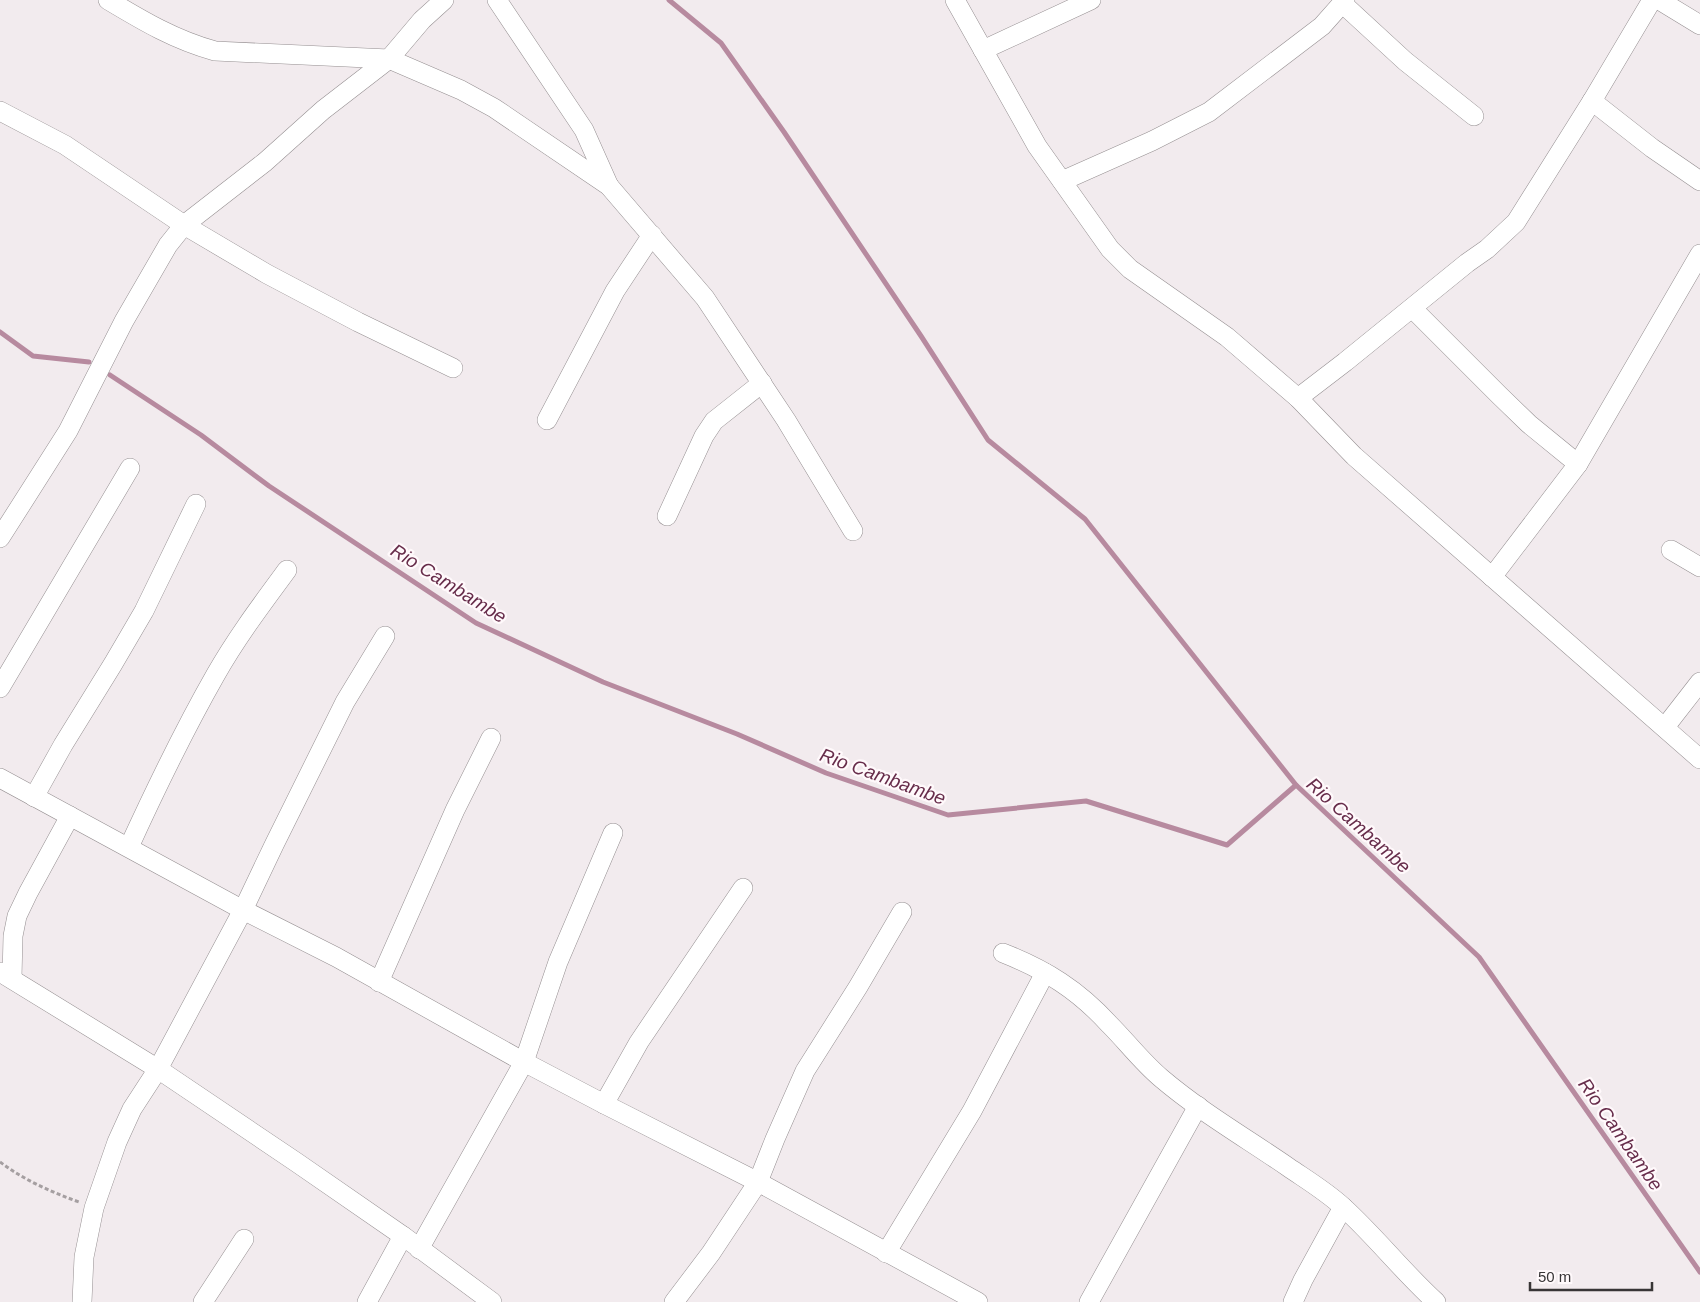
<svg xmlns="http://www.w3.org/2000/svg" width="1700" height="1302" viewBox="0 0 1700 1302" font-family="Helvetica,sans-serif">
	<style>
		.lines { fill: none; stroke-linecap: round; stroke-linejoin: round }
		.stream { stroke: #b78a9f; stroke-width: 5 }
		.street-casing { stroke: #958f91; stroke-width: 20 }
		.path { stroke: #a59fa1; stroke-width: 3; stroke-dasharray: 4 2.5; stroke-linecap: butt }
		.street { stroke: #fff; stroke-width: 19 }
		.labels { text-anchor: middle; stroke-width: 4.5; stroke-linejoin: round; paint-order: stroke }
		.water-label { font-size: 19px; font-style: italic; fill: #672d4b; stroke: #fff9fb }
	</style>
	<rect width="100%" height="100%" fill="#f2ebee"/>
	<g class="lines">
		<g class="stream">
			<polyline points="669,0 721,43 784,132 921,336 988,440 1085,519 1296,785"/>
			<polyline points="0,332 33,356 89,362"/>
			<polyline points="110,375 201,435 269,486 476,623 603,682 737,734 826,773 948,815 1086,801 1227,845 1296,785 1479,957 1700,1272"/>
		</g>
		<defs>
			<g id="street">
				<path d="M108 0C143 21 175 40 215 51L389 59 461 90 494 108 609 186 705 298 786 420 853 531"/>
				<polyline points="497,0 584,130 609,186"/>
				<polyline points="955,0 1037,146 1110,249 1130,269 1227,337 1298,398 1354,456 1700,759"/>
				<polyline points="1659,0 1700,25"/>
				<polyline points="1343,4 1405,61 1474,116"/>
				<polyline points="983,50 1091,0"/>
				<polyline points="1592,101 1652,148 1700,181"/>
				<polyline points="0,111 65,145 184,225 267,274 358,322 453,368"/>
				<polyline points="1062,181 1152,141 1209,112 1322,26 1345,0"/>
				<polyline points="1412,308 1499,395 1529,424 1578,464"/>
				<polyline points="1298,398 1345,362 1467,263 1487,249 1516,222 1592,101 1652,0"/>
				<polyline points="547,420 615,291 652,235"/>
				<polyline points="667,516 704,436 714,421 762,383"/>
				<polyline points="0,538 68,431 124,321 168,245 184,225 265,162 323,110 389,59 422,20 444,0"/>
				<polyline points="1671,550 1700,567"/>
				<polyline points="1492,577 1578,464 1700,254"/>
				<polyline points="0,688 130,468"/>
				<polyline points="1665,727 1700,682"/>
				<polyline points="0,778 243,910 336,957 524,1062 604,1104 758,1182 978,1302"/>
				<polyline points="34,797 63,745 113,664 144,611 196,504"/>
				<path d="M129 847C156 788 184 730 216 674 237 637 262 604 287 570"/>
				<path d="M1003 953C1046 970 1078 990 1109 1024 1127 1042 1142 1062 1161 1078 1201 1112 1246 1138 1288 1167 1307 1180 1327 1192 1343 1207 1376 1237 1403 1272 1436 1302"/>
				<polyline points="0,972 158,1069 296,1162 403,1236 492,1302"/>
				<polyline points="12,978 13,936 17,916 28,893 70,816"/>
				<polyline points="379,982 455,810 491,738"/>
				<polyline points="604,1104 639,1042 743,888"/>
				<polyline points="419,1249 524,1062 558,962 613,833"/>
				<polyline points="886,1253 972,1111 1045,973"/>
				<polyline points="82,1302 84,1257 94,1208 117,1142 132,1109 158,1069 243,910 274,845 345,702 385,636"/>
				<polyline points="203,1302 244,1239"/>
				<polyline points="367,1302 403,1236"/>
				<polyline points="674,1302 711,1253 758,1182 775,1139 805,1071 858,987 902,912"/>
				<polyline points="1089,1302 1198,1106"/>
				<polyline points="1293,1302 1303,1280 1343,1207"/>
			</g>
		</defs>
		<use href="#street" class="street-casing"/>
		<path class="path" d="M0 1162C24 1180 51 1192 79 1202"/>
		<use href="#street" class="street"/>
	</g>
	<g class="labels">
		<g class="water-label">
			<text transform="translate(449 583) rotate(32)" y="7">Rio Cambambe</text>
			<text transform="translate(883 776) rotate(20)" y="7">Rio Cambambe</text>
			<text transform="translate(1359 825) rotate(42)" y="7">Rio Cambambe</text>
			<text transform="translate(1621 1134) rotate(55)" y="7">Rio Cambambe</text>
		</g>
	</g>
	<path d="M1530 1282v8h122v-8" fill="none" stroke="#383536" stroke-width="2.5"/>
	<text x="1538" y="1282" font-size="15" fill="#383536" stroke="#fff9fb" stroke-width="4" paint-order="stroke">50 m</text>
</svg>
